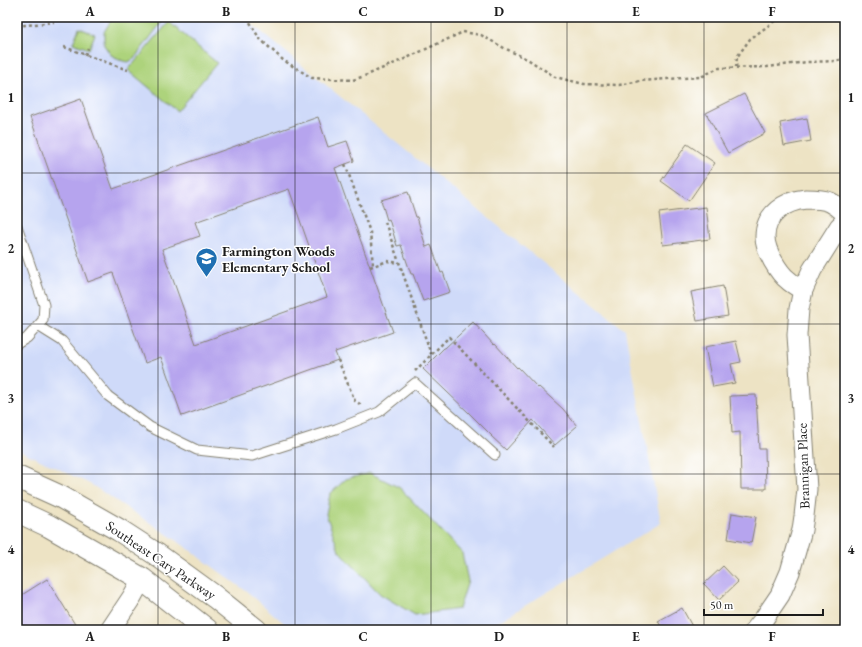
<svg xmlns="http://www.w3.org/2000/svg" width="862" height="647" viewBox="0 0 862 647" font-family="'EB Garamond',serif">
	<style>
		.built { fill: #cfdaf9 }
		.green { fill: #add37c; stroke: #64784c }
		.building { fill: #b6a4ee; fill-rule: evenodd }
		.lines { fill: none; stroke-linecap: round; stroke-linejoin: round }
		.service-casing { stroke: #848070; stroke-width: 11 }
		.minor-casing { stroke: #848070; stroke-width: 21 }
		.primary-casing { stroke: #848070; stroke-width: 24 }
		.path { stroke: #848070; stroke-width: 2.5; stroke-dasharray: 3 3; stroke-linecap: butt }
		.service { stroke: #fff; stroke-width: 9 }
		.minor { stroke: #fff; stroke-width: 19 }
		.primary { stroke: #fff; stroke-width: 22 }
		.grid { fill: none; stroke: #1c1c1c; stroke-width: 1; stroke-opacity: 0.55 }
		.labels { text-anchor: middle; stroke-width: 3; stroke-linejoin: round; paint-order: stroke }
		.poi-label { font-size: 14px; font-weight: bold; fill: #1c1c1c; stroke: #fff; text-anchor: start }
		.street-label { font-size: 14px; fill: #1c1c1c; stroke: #fff }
		.neatline { fill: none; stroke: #1c1c1c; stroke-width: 1.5 }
		.grid-label { font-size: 13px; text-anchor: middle; font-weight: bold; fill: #1c1c1c }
	</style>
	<rect width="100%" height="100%" fill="#fff"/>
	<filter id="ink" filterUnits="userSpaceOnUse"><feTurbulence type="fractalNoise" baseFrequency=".025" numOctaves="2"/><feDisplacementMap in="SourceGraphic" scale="8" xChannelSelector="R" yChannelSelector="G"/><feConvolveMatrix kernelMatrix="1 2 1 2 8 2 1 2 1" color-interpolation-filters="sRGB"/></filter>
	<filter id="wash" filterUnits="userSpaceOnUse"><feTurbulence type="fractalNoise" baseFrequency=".012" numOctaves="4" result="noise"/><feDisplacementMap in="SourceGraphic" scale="16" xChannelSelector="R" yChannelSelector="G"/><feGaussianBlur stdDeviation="0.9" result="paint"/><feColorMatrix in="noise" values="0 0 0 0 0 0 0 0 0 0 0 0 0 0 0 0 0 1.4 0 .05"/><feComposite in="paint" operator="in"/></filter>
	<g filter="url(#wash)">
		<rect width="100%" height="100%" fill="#ede3c4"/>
		<polygon class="built" points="17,17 243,17 625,330 661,523 485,630 292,630 250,594 176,540 92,485 17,449"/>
		<g class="green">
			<polygon points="113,17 160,17 161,23 134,59 128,62 123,61 111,55 104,45 104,32"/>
			<polygon points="169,22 217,63 177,111 128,70"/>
			<polygon points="79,28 95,34 89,49 73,43"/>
			<polygon points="370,473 400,488 462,553 468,581 459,609 415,615 380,594 339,551 326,514 330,494 346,479"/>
		</g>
		<g id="blocks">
			<g class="building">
				<polygon points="744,94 765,133 728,153 706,113"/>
				<path d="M81 99 113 189 318 117 328 147 347 141 354 161 335 168 393 332 335 352 338 360 182 416 161 357 145 363 113 273 88 282 30 117ZM289 189 327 297 196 344 162 249 200 236 195 222Z"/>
				<polygon points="807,118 811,141 784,146 780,123"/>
				<polygon points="687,144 715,163 689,201 661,181"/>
				<polygon points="408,192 416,217 417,217 426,247 431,245 441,273 443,272 450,292 423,301 413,274 411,274 401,245 397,246 389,219 387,220 381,200"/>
				<polygon points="706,207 710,239 663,245 659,213"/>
				<polygon points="723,286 728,316 697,321 691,292"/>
				<polygon points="473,322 494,345 495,344 517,368 518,367 538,388 539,387 563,409 577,426 555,445 533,420 506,450 491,436 492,436 469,413 423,369 444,348 445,348"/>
				<polygon points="736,341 741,362 731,364 735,383 713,387 705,347"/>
				<polygon points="756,395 759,449 765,449 766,489 741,489 740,432 732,433 730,396"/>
				<polygon points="732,513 756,517 751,543 728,539"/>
				<polygon points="723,566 738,582 719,600 704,584"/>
				<polygon points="47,579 76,626 69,630 25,630 17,618 17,598"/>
				<polygon points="682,608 694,630 663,630 658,621"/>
			</g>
		</g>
	</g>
	<g filter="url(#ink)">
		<use href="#blocks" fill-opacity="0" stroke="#848070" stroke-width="1"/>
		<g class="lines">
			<defs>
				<g id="service">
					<polyline points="17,226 44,305 43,320 27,338 17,344"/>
					<polyline points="38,326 62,341 108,396 150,427 197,450 252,456 336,429 379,412 415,383 495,455"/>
				</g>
				<g id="minor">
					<path d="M803 290C798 287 792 284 788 280 781 275 777 268 773 261 769 254 765 246 765 237 765 214 785 201 806 199 813 199 823 199 830 202 836 205 841 209 845 213"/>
					<polyline points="110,630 132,597 142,579"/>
					<polyline points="755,630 763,620 780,595 790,572 802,530 804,516 807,489 797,335 799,309 803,290 812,270 839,227 845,221"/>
				</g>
				<g id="primary">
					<polyline points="17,477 61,497 119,530 156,554 215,597 256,630"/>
					<polyline points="17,511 49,526 142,579 207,630"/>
				</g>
			</defs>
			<use href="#service" class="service-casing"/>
			<use href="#minor" class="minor-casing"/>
			<use href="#primary" class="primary-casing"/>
			<g class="path">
				<polyline points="247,17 259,38 283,60 312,78 353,80 367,75 409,57 463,32 481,35 504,48 529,60 555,77 584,84 619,85 640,81 667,79 701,77 718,68 767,67 807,62 837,61 845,58"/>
				<polyline points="17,26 54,22"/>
				<polyline points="64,47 128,70"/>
				<polyline points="85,55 88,48"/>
				<polyline points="736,67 737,57 750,39 780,17"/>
				<polyline points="345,164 370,232 373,266"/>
				<polyline points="385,222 431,354"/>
				<polyline points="370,267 388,261 399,263"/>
				<polyline points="338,360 355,401 363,406"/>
				<polyline points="415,371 449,337 554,447"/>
			</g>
			<use href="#service" class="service"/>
			<use href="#minor" class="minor"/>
			<use href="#primary" class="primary"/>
		</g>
	</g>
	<path class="grid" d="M158 17V630M295 17V630M431 17V630M567 17V630M704 17V630M17 173H845M17 324H845M17 474H845"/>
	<defs>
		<symbol id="school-pin" viewBox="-11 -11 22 30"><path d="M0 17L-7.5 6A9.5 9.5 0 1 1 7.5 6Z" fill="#1f6fb2" stroke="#fff"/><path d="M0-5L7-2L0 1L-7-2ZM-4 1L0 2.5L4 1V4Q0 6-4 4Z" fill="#fff"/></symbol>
	</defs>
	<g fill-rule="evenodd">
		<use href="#school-pin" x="194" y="246" width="25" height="34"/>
	</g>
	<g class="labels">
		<g class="poi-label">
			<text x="222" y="256">Farmington Woods<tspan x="222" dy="16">Elementary School</tspan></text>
		</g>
		<g class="street-label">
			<text transform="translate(803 466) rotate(-92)" y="5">Brannigan Place</text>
			<text transform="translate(161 560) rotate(34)" y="5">Southeast Cary Parkway</text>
		</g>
	</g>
	<rect width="862" height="647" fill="none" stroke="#fff" stroke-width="44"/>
	<path d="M704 609v6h119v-6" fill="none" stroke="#1c1c1c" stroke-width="2"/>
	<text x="710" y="609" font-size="12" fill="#1c1c1c" stroke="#ffffff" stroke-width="3" paint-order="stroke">50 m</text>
	<rect x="22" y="22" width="818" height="603" class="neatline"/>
	<g class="grid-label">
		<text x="90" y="16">A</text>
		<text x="226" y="16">B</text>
		<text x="363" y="16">C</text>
		<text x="499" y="16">D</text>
		<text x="636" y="16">E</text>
		<text x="772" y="16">F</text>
		<text x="11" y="102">1</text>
		<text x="851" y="102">1</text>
		<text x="11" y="253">2</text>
		<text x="851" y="253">2</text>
		<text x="11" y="403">3</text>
		<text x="851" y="403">3</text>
		<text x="11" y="554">4</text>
		<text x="851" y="554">4</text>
		<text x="90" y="641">A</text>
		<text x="226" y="641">B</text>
		<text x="363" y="641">C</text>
		<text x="499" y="641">D</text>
		<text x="636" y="641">E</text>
		<text x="772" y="641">F</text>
	</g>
</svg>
